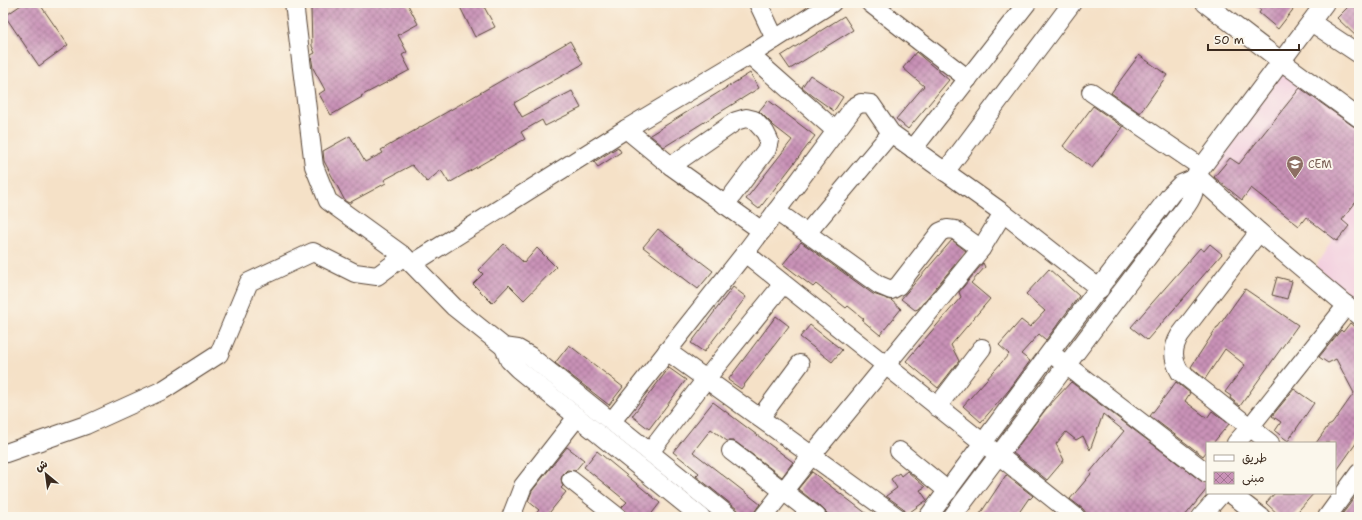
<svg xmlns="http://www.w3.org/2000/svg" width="1362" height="520" viewBox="0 0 1362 520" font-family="'Shantell Sans','Playpen Sans Arabic',sans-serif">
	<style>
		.built { fill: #f3cfdf }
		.building { fill: url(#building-cross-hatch) }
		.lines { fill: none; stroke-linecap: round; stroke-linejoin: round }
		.minor-casing { stroke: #574537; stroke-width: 20 }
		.minor { stroke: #fff; stroke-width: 18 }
		.labels { text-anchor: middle; stroke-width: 4; stroke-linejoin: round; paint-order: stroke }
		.education-label { font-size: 11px; fill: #785e54; stroke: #fbf7ec; text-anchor: start }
	</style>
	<defs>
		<pattern id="building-cross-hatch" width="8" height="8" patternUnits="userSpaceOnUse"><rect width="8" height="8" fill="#c992b7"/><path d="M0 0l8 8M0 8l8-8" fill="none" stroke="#a47794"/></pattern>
	</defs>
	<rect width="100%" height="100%" fill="#fbf7ec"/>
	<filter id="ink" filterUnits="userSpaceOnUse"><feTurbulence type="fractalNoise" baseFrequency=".025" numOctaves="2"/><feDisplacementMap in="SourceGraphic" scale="8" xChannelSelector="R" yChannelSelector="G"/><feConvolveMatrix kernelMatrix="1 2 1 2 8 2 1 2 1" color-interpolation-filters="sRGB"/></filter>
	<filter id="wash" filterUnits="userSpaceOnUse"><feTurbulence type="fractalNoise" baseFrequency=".012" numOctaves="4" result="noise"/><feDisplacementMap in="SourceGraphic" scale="16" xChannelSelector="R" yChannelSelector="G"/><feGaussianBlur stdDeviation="0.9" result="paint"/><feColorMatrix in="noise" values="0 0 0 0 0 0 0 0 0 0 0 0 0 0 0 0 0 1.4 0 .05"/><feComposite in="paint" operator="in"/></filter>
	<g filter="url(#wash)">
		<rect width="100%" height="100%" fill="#f5e1c7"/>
		<polygon class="built" points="1287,69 1359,122 1359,301 1315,267 1332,240 1302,217 1294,224 1275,207 1252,195 1210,164"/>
		<g id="blocks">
			<g class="building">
				<polygon points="24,3 39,3 68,45 39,66 5,16"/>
				<polygon points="321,3 407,3 418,24 398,35 407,52 402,55 410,70 361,96 362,97 331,115 319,94 325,90 313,68 311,55 315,53 312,46 311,9"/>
				<polygon points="458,3 482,3 495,27 475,37"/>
				<polygon points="1252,3 1290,3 1295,7 1278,29 1259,13 1261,10"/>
				<polygon points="1352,3 1359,3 1359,39 1337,18"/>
				<polygon points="844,16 853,30 790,69 781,56"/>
				<polygon points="570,41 583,64 514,103 522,117 572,91 581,108 545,126 542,120 521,132 525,139 449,183 441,170 427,182 412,165 384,180 386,183 349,203 345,201 324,161 323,151 350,136 365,162 383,153 381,150"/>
				<polygon points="916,52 949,80 908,129 896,119 924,86 903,68"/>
				<polygon points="1139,55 1167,75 1140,113 1111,93"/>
				<polygon points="750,73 759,88 664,147 650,135"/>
				<polygon points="810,75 843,97 834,111 813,96 802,87"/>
				<polygon points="1300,88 1353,126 1359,128 1359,198 1342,220 1349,226 1337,241 1306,217 1299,226 1251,188 1242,200 1214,177 1230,158 1239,164"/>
				<polygon points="768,100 815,136 759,209 746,199 792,140 774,126 759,111"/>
				<polygon points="1093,106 1123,127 1092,168 1063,146"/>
				<polygon points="618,147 621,152 598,167 594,162"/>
				<polygon points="658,229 713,271 698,289 643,247"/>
				<polygon points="952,240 966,251 918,309 915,310 901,299"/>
				<polygon points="801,242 873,294 891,300 901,309 880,335 862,320 864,319 848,306 846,308 816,284 813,287 783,264"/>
				<polygon points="504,244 524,263 537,248 556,267 524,300 509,285 492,303 473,284 483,274 479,270"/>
				<polygon points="1210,244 1222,254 1147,340 1131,327 1200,248 1204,251"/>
				<polygon points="983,263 985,267 971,283 990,299 951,345 959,361 938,388 906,361 961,297 959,292"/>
				<polygon points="1049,269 1079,296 1046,340 1039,334 1021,354 1030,361 1009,390 981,422 963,406 1009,354 999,345 1021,320 1030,327 1045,311 1026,294"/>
				<polygon points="1277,277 1292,281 1287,299 1272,295"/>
				<polygon points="733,287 746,297 704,352 691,343"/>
				<polygon points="1245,289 1298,325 1240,406 1230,398 1231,396 1225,392 1245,365 1225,349 1205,379 1191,367 1217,327 1218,327"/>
				<polygon points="776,316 789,326 741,389 728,380"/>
				<polygon points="1350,323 1359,330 1359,439 1335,473 1335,443 1316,443 1328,426 1332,424 1354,393 1336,359 1328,363 1319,357 1341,330 1343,332"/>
				<polygon points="810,325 842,350 832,362 800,337"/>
				<polygon points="569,345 623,387 609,405 555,363"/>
				<polygon points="669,368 686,380 649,429 632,416"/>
				<polygon points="1071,382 1201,481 1207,483 1207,489 1184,517 1086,517 1086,513 1083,509 1070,499 1091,474 1090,472 1124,431 1103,414 1090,450 1083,436 1076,440 1066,432 1056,444 1064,460 1047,480 1013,453 1046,409"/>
				<polygon points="1176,382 1190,393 1185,401 1207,418 1212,411 1229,424 1213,443 1207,443 1207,451 1203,456 1150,416"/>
				<polygon points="1294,389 1314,403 1288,441 1275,431 1281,422 1272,416"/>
				<polygon points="713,402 793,462 782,477 737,443 733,441 727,441 711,429 693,452 760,504 755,511 753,517 740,517 740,513 737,509 696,476 699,473 673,452"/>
				<polygon points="567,447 584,460 575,471 567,470 563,474 561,479 563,486 561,488 566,492 546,517 533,517 539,510 528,501 532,491"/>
				<polygon points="597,451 660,503 649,517 629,517 622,507 627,502 584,467"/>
				<polygon points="907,471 925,487 920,490 927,500 907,514 903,508 886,496 897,488 891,479 899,473 901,476"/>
				<polygon points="812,472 871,517 832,517 827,513 823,509 798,489"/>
				<polygon points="1006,475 1033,496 1030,499 1029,498 1016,517 978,517"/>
				<polygon points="1359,491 1359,517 1340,517 1355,497"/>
				<polygon points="1275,493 1314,493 1293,517 1281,517 1266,503"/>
			</g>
		</g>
	</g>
	<g filter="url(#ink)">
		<use href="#blocks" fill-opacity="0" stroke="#574537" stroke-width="1"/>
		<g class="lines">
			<defs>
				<g id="minor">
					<polyline points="294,3 314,166 328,201 404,256 454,307 504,347 518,349 530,356 730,517"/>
					<polyline points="758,3 775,39"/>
					<polyline points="870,3 968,79"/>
					<polyline points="1205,3 1281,61 1359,118"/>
					<polyline points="1311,22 1359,54"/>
					<polyline points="750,55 836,131"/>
					<polyline points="1091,92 1201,167"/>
					<polyline points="626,129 671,166 762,231"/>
					<polyline points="913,149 1027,3"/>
					<polyline points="671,166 736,121 746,118 754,120 765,132 769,140 767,149 725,205"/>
					<polyline points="945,172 1072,3"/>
					<polyline points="1196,175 1259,232 1359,316"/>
					<polyline points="776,211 879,285 891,290 898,286 940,232 947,229 955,230 981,249"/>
					<path d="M1259 232 1180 335C1172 348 1172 359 1180 372L1270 443"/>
					<polyline points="807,233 891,133"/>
					<polyline points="745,253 1076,517"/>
					<polyline points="412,264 626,129 750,55 832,3"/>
					<polyline points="504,347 509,360 518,369 701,517"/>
					<polyline points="667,351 897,517"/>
					<polyline points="1057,358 1207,473"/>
					<polyline points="937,407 982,348"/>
					<polyline points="760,418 800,364"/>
					<polyline points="612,421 745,253 854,107 861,103 871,104 891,133 1003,213 1100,289"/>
					<polyline points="1236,443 1250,427 1347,305"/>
					<polyline points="731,451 817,517"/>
					<polyline points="899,451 948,491"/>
					<polyline points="650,452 706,379 783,284"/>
					<polyline points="3,454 86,425 163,390 219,354 249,282 313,252 355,273 377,276 404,256"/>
					<polyline points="571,480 618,517"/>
					<polyline points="1230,493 1261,517"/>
					<polyline points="511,517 523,486 577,417"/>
					<polyline points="763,517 812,455 981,249 1003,213"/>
					<polyline points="928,517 1050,352 1171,194 1181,184 1193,179 1325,3"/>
					<path d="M952 517 1187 205C1193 196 1196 190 1193 179"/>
					<polyline points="1201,517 1222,493"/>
					<polyline points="1327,517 1359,473"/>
				</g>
			</defs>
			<use href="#minor" class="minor-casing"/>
			<use href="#minor" class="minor"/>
		</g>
	</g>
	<defs>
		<symbol id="school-pin" viewBox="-11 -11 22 30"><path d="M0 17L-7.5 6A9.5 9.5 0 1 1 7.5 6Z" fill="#8d6e63" stroke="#fbf7ec"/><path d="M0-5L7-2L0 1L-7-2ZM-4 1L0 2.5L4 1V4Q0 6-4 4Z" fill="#fff"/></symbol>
	</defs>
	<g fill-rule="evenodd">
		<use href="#school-pin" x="1285" y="154" width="20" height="27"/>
	</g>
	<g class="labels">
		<g class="education-label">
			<text x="1308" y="168">CEM</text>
		</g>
	</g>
	<rect width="1362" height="520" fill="none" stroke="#fbf7ec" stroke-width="16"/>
	<rect x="1206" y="442" width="130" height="52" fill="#fbf7ec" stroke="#aea59a"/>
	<rect x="1214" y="455" width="20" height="6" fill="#ffffff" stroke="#aea59a"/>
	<text x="1242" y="462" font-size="12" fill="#3b2a1e">طريق</text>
	<rect x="1214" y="472" width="20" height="12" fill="url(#building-cross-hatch)" stroke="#aea59a"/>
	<text x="1242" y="482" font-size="12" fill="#3b2a1e">مبنى</text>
	<g transform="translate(46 474) rotate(331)" stroke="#fbf7ec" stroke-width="3" paint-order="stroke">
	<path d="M0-3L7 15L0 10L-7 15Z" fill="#3b2a1e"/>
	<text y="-6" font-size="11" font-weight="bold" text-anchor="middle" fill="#3b2a1e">ش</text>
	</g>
	<path d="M1208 44v6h91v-6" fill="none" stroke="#3b2a1e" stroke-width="2"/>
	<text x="1214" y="44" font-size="12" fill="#3b2a1e" stroke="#fbf7ec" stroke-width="3" paint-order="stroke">50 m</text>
</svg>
